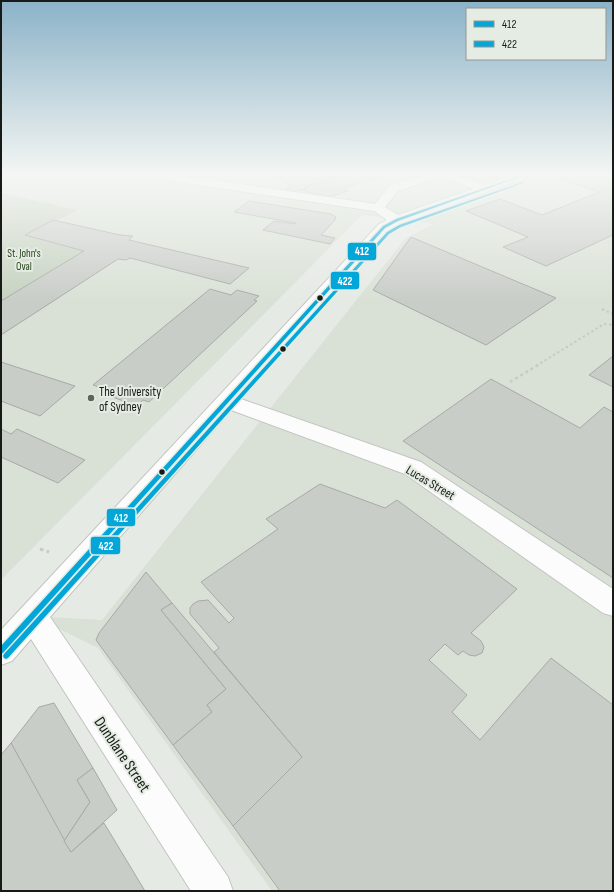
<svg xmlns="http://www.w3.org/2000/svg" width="614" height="892" viewBox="0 0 614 892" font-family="'Sofia Sans Condensed',sans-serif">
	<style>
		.built { fill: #d9e1d6 }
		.green { fill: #c6d2c1 }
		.building { fill: #c9cdc8; stroke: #a7aaa6 }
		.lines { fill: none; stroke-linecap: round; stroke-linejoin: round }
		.minor-casing { stroke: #c2c5c1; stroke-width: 2 }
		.path-far2 { stroke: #c8c9c8; stroke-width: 2; stroke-dasharray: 2.5 2.5; stroke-linecap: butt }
		.path-far1 { stroke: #c8c9c8; stroke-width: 2.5; stroke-dasharray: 3 3; stroke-linecap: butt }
		.path { stroke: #c8c9c8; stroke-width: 3; stroke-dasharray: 3.5 3.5; stroke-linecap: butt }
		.minor { fill: #fbfcfb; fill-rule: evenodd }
		.bus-1-casing { stroke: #e5ece3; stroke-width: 3 }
		.bus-2-casing { stroke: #e5ece3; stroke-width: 3 }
		.bus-1 { fill: #02a6d9; fill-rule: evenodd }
		.bus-2 { fill: #02a6d9; fill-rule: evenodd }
		.bus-dot { fill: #171a16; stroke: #e5ece3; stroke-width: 1.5 }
		.poi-dot { fill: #5f635e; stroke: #e5ece3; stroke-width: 1.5 }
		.labels { text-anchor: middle; stroke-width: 4; stroke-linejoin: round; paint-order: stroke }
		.far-park-label { font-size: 11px; fill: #264217; stroke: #e5ece3 }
		.poi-label { font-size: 13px; fill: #171a16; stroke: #e5ece3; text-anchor: start }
		.street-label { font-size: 13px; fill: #171a16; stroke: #e5ece3 }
		.near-street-label { font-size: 16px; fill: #171a16; stroke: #e5ece3 }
		.line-badge { stroke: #e5ece3; stroke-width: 1.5 }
		.badge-label { font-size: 11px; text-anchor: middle; font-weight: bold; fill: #fff }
	</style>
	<rect width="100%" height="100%" fill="#e6eae5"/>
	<polygon class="built" points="1,176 613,176 613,891 272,891 98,648 33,616 102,620 405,239 433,224 362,215 1,580"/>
	<polygon class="green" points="1,193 77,210 58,220 53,220 25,235 84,251 1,301"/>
	<g class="building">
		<polygon points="274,176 344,176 306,187 304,190 292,192 286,189 292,186"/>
		<polygon points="344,176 385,176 343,188 348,191 326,198 320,194 312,194 304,190 306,187"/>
		<polygon points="562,176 613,176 613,235 546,266 503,247 528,237 466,211 500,199 542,215 599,192 557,178"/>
		<polygon points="249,201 331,214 336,217 335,220 321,235 335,238 330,244 263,230 274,221 294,224 296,223 234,212"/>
		<polygon points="53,220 120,235 133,236 129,240 249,268 230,284 130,258 126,260 118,259 1,335 1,301 84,251 25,235"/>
		<polygon points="411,237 556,298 486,345 373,290"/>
		<polygon points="210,289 231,295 237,290 259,296 254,300 257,301 149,402 143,400 137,406 110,396 114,392 93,385"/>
		<polygon points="613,356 613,387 589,375"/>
		<polygon points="1,362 75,386 40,416 1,401"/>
		<polygon points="491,379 580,428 604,407 613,412 613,578 403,441"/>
		<polygon points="1,429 11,434 17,429 85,460 58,483 1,457"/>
		<polygon points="320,484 385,508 397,500 517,589 471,633 481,641 484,647 482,653 475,656 469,655 463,651 458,655 445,644 429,660 467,695 452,712 480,740 551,658 613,705 613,891 280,891 233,826 302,757 214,652 219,648 190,614 190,608 193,604 198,601 208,600 229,623 234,618 201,582 278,529 266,519"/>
		<polygon points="146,572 172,603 161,610 226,689 207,705 212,712 173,745 96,640 99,633"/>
		<polygon points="172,603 302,757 233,826 173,745 212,712 207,705 226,689 161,610"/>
		<polygon points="54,703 93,768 77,780 90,802 64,841 11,743 39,707"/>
		<polygon points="11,743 71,852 104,823 145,891 1,891 1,755"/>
		<polygon points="93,768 117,810 71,852 64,841 90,802 77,780"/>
	</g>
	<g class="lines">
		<defs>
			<polygon id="minor" points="159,176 187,176 375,204 390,185 422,176 440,176 438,178 398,191 385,207 398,215 473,189 446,178 444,176 460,176 484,185 511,176 527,176 525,178 402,223 389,230 241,399 421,462 613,589 613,616 603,613 405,474 231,410 50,617 228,877 233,891 191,891 31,639 12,661 1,665 1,630 379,224 387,220 374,211 165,180 161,178"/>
		</defs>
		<use href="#minor" class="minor-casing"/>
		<g class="path-far2">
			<polyline points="602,309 613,314"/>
			<polyline points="536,366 604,324 613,325"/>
		</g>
		<polyline class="path-far1" points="510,382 538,365"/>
		<polyline class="path" points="40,549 49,552"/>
		<use href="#minor" class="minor"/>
		<defs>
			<polygon id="bus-1" points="519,176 522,176 398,221 385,228 3,653 1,654 1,646 383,226 396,219"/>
			<polygon id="bus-2" points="522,182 524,183 401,227 389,234 8,658 6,659 4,658 3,656 4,654 387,232 399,225"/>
		</defs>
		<use href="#bus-1" class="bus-1-casing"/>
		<use href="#bus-2" class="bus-2-casing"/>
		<use href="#bus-1" class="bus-1"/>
		<use href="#bus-2" class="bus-2"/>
	</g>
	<linearGradient id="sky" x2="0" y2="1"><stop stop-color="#8bb2c8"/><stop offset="0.58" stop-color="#f4f6f3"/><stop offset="1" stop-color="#f4f6f3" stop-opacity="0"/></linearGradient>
	<rect width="614" height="301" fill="url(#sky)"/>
	<g class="bus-dot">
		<circle cx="320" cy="298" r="3.5"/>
		<circle cx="283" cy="349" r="3.5"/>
		<circle cx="162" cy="472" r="3.5"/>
	</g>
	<circle class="poi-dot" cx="91" cy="398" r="4"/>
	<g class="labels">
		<g class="far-park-label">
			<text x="24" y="257">St. John's<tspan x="24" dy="13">Oval</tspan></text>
		</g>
		<g class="poi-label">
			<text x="99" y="396">The University<tspan x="99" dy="15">of Sydney</tspan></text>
		</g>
		<g class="street-label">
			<text transform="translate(431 482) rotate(31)" y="5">Lucas Street</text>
		</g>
		<g class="near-street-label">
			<text transform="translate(123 754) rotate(56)" y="6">Dunblane Street</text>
		</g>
	</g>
	<g class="line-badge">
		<rect x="347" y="242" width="30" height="19" rx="4" fill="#02a6d9"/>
		<rect x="330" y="271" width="30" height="19" rx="4" fill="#02a6d9"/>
		<rect x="106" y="508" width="30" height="19" rx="4" fill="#02a6d9"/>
		<rect x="90" y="536" width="31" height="19" rx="4" fill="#02a6d9"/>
	</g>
	<g class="badge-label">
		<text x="362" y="255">412</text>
		<text x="345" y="285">422</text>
		<text x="121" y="522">412</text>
		<text x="106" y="550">422</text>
	</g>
	<rect width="614" height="892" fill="none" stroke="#171a16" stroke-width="4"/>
	<rect x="466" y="8" width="140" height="52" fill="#e5ece3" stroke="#939891"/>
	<rect x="474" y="21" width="20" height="6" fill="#02a6d9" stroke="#939891"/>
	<text x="502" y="28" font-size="12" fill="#171a16">412</text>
	<rect x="474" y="41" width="20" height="6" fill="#02a6d9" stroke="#939891"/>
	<text x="502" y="48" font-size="12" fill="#171a16">422</text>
</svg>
